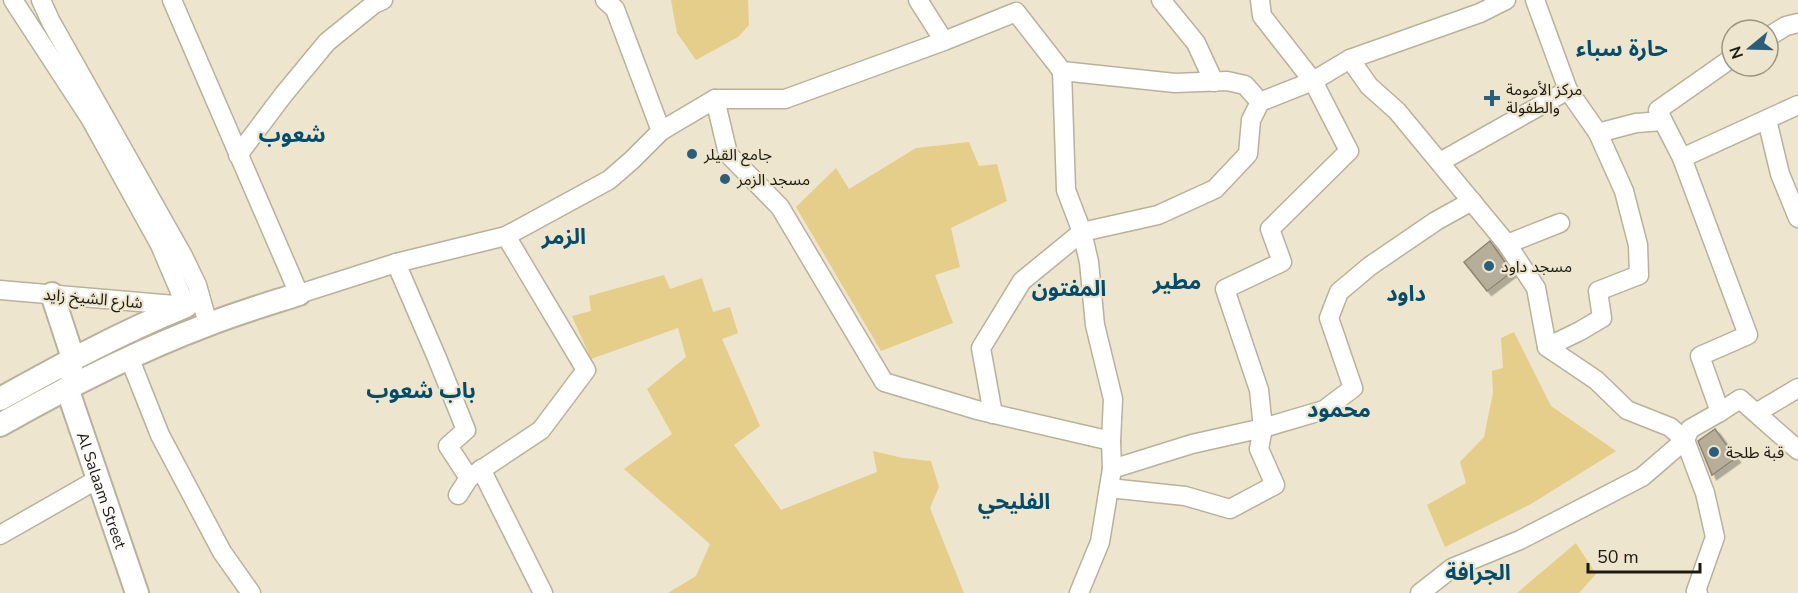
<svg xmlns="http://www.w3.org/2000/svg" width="1798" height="593" viewBox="0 0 1798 593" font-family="'Nunito Sans','Noto Sans Arabic',sans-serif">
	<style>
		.green { fill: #e5ce89 }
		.building { fill: #b6ae98; stroke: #8e8671; stroke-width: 1.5; filter: url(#shadow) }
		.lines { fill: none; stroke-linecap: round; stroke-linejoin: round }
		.minor-casing { stroke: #b9b19b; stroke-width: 21 }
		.major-casing { stroke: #b9b19b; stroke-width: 26 }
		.minor { stroke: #fff; stroke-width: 18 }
		.major { stroke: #fff; stroke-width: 22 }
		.poi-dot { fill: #295f7a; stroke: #ede5cd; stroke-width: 2 }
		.labels { text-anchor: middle; stroke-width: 4.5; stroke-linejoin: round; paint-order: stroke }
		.poi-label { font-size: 16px; fill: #1d1a12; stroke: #ede5cd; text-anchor: start }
		.street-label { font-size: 16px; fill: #1d1a12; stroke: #ede5cd }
		.district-label { font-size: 22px; font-weight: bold; fill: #034d6a; stroke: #ede5cd }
	</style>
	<defs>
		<filter id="shadow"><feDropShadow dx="4.5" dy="4.5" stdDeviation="0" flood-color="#0004"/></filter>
	</defs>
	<rect width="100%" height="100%" fill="#ede5cd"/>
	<g class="green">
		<polygon points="671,0 748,0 749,25 738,37 696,60 677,33"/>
		<polygon points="969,142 979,166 997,164 1007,201 951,228 960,267 935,275 953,323 881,351 796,207 836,168 849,189 916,148"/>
		<polygon points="664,275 670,289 702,278 713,312 730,307 738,333 722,339 760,426 734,445 781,510 877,472 873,451 903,458 931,461 939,487 930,508 964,593 668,593 696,576 710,544 624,469 672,434 647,389 686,357 678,328 591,359 572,316 591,311 589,296"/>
		<polygon points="1514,332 1551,406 1616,451 1531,504 1445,547 1427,505 1466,483 1460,462 1484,437 1493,393 1492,371 1503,368 1501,338"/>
		<polygon points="1576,543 1596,574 1579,593 1517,593"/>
	</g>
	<g class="building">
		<polygon points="1490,241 1512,272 1487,291 1464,262"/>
		<polygon points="1715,429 1736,458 1712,475 1698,441"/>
	</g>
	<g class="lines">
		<defs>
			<g id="minor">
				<polyline points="41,0 51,22 183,256 197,285 208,324"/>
				<polyline points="172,0 299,294 396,263 506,236 609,180 632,160 661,131 715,99 785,99 944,41 1016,12 1062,71 1175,83 1227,81 1245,85 1260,102 1313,81 1262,16 1260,0"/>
				<polyline points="605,0 615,9 661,131"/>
				<polyline points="918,0 944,41"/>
				<polyline points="1161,0 1196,43 1214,82"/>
				<polyline points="1535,0 1568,90 1598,133 1624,191 1638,245 1639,275 1598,291 1602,318 1580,331 1547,347"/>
				<polyline points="1768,37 1786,26 1798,23"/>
				<polyline points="1350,59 1369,86 1397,111 1507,244 1536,288 1547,347 1596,380 1627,410 1670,427 1685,440 1705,493 1715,537 1696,591 1698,593"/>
				<polyline points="1062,71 1066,190 1082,232 1089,262 1095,325 1113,399 1111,441 1112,469 1100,542 1079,593"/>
				<polyline points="715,99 728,154 780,207 884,382 977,410 1111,441"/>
				<polyline points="1767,120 1780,174 1798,218"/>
				<polyline points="1663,121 1682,158 1748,335 1700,356 1720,412 1740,399 1798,450"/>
				<polyline points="1598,133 1636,123 1663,121 1658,110 1732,58"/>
				<polyline points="238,155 284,94 327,42 374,4 383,0"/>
				<polyline points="1682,158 1798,105"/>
				<polyline points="1440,162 1568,90"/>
				<polyline points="1507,244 1560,223"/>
				<polyline points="396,263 437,358 466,430 448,446 469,478"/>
				<polyline points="0,290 186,306 160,245 90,118 13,0"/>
				<polyline points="129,357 160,435 222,552 251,593"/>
				<polyline points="1756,413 1798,388"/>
				<polyline points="993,414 981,348 1022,281 1082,232 1158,215 1215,189 1248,154 1251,120 1260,102"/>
				<polyline points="481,469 543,593"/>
				<polyline points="1112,469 1192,444 1263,428 1324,410 1353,388 1329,318 1339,292 1370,266 1436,221 1472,201"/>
				<polyline points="1109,488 1185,496 1230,509 1275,485 1259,449 1263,428 1259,390 1225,289 1282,262 1270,229 1349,151 1313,81 1350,59 1480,13 1506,0"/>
				<polyline points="458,495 469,478 541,430 586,370 506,236"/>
				<polyline points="0,535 98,479"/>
				<polyline points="1420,593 1452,568 1520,540 1642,477 1685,440 1690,429 1720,412"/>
			</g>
			<g id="major">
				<polyline points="52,294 73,358 70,371"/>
				<path id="s1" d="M67 388 137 593"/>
				<path d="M0 399C61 365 122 332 186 306"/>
				<path d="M0 425C67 387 135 352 207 325 237 313 268 304 299 294"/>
			</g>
		</defs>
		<use href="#minor" class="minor-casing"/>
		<use href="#major" class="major-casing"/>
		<use href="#minor" class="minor"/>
		<use href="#major" class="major"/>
	</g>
	<g class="poi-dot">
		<path d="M1489 89h6v6h6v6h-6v6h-6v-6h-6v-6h6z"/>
		<circle cx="692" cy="154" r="6"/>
		<circle cx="725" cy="179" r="6"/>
		<circle cx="1489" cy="266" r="6"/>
		<circle cx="1714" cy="452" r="6"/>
	</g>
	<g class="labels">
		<g class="poi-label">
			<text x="1506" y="95">مركز الأمومة<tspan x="1506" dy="18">والطفولة</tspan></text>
			<text x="704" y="160">جامع القيلر</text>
			<text x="737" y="185">مسجد الزمر</text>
			<text x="1501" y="272">مسجد داود</text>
			<text x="1726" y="458">قبة طلحة</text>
		</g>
		<g class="street-label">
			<text transform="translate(93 298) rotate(5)" y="6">شارع الشيخ زايد</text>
			<text dy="6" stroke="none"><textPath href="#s1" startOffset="108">Al Salaam Street</textPath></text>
		</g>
		<g class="district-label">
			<text x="1622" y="56">حارة سباء</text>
			<text x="292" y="142">شعوب</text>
			<text x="564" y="244">الزمر</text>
			<text x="1177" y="289">مطير</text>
			<text x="1069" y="296">المفتون</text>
			<text x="1406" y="301">داود</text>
			<text x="421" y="398">باب شعوب</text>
			<text x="1339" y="417">محمود</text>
			<text x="1014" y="509">الفليحي</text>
			<text x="1478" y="580">الجرافة</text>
		</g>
	</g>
	<g transform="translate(1750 48) rotate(251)"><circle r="28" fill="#ede5cd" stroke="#9a9482" stroke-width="1.5"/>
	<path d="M0-4.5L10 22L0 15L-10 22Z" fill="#295f7a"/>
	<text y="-9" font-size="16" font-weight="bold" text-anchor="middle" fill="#1d1a12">N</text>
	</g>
	<path d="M1588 563v9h112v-9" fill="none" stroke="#1d1a12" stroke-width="3"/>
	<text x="1597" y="563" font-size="18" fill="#1d1a12" stroke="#ede5cd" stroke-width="4.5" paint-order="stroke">50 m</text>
</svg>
